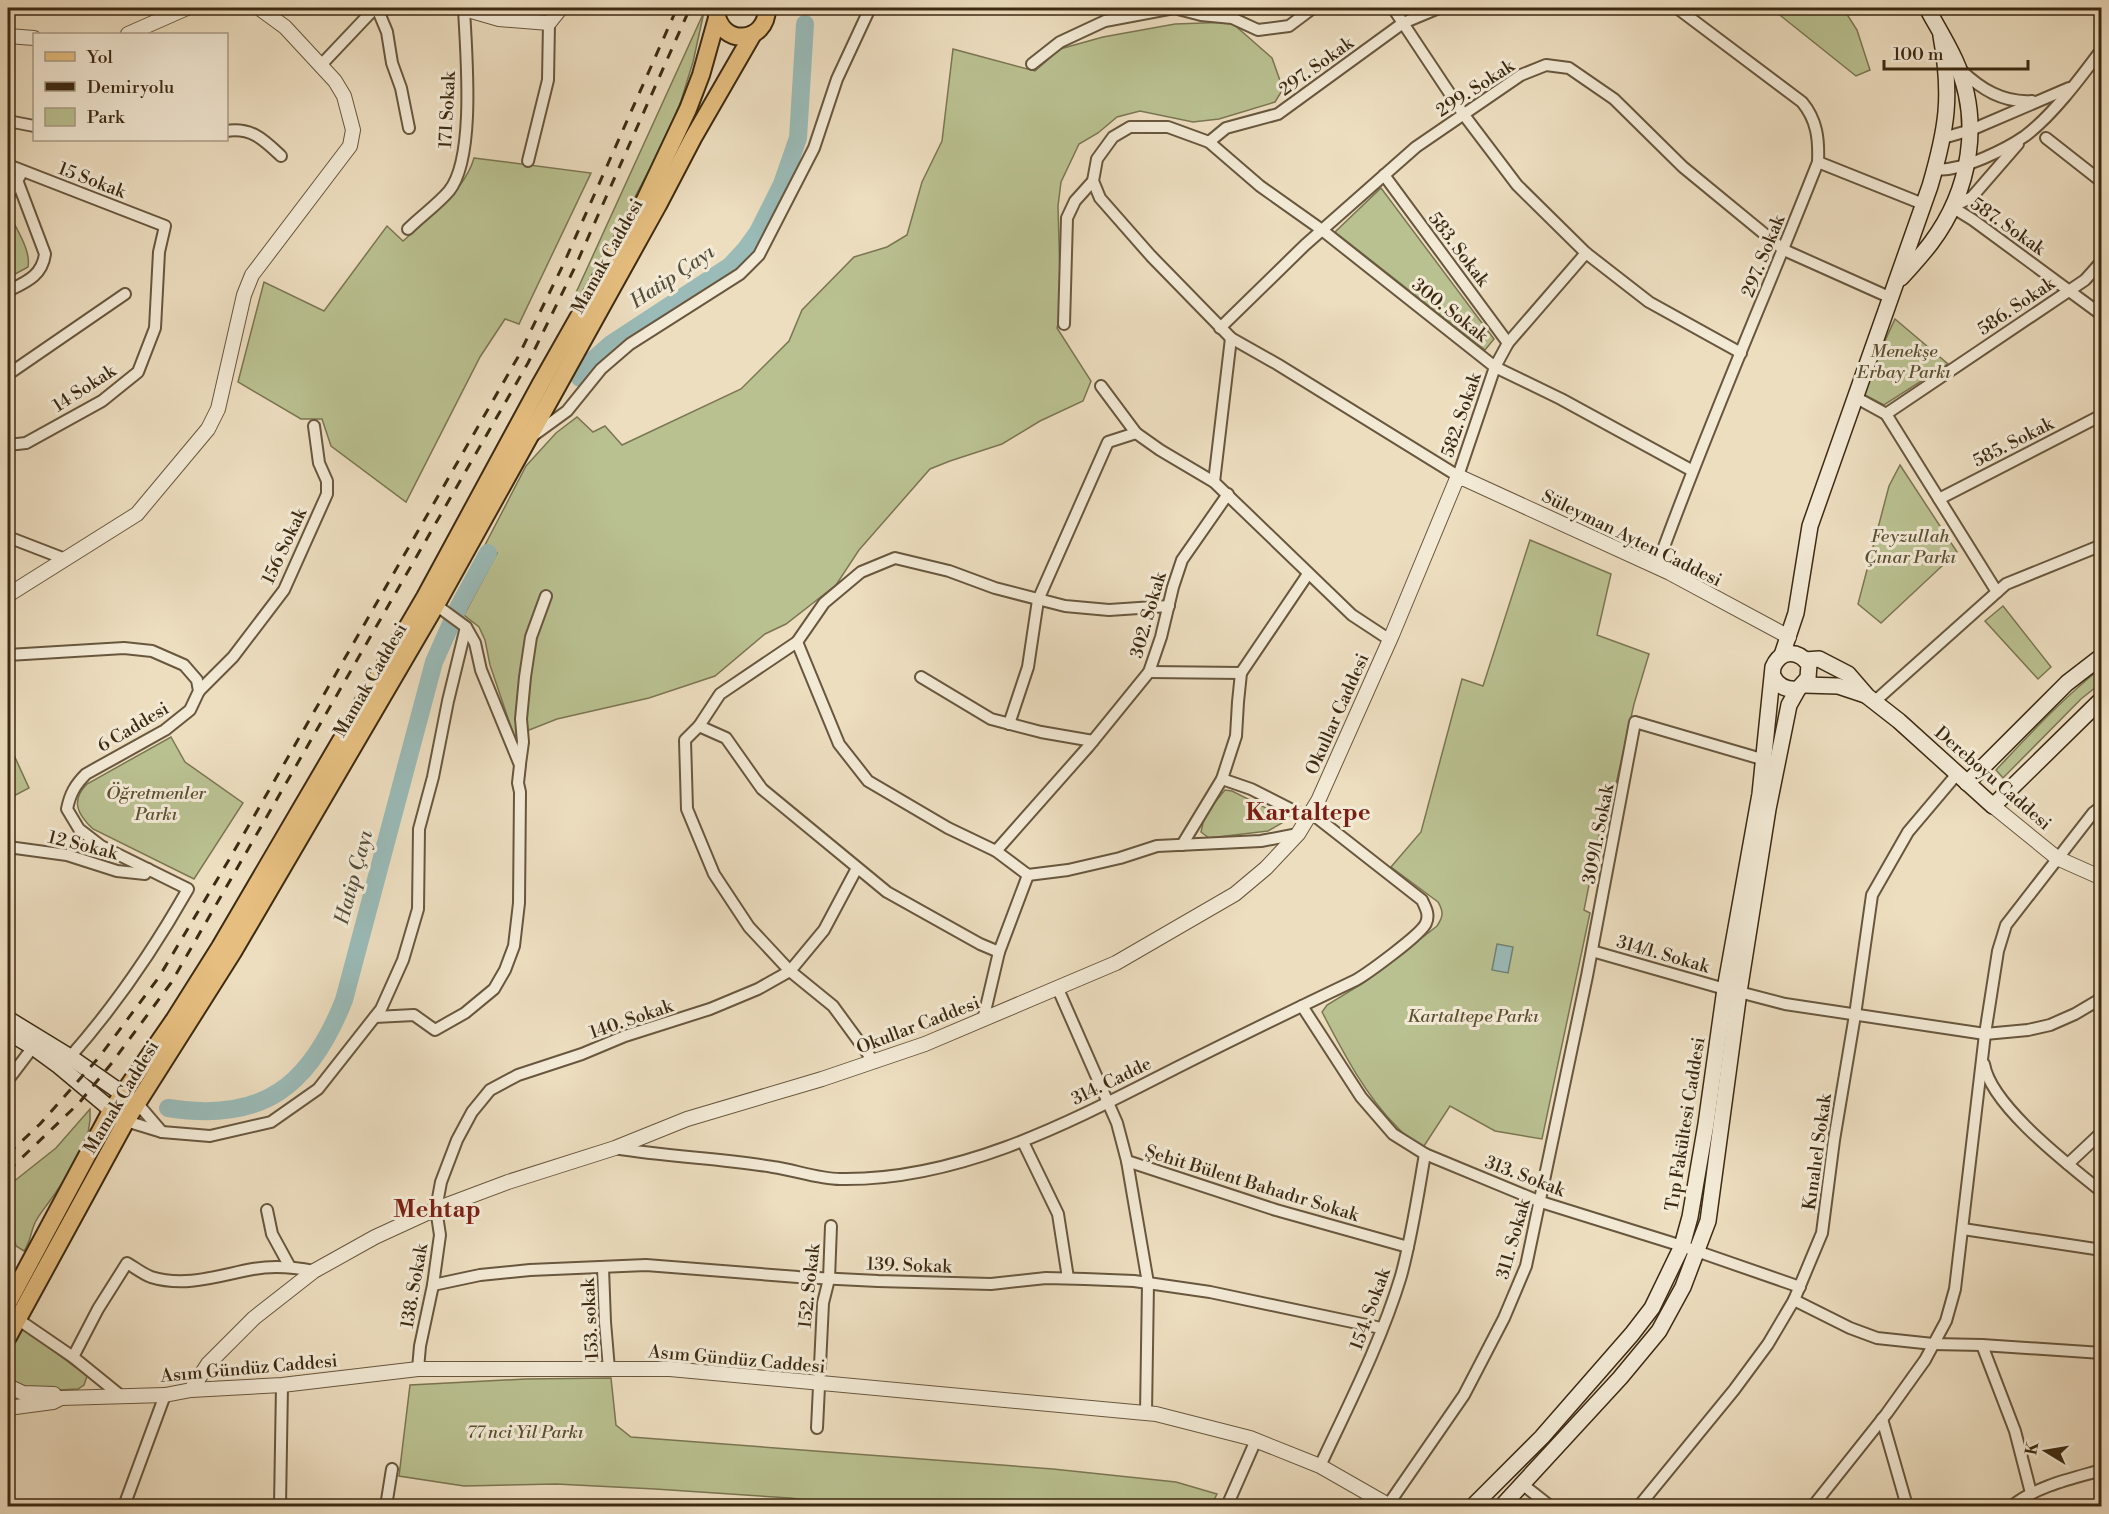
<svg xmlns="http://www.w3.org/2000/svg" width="2109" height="1514" viewBox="0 0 2109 1514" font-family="'Libre Bodoni',serif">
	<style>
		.green { fill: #bac191; stroke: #7b7652; stroke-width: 1.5 }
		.water { fill: #9abbb8; stroke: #748176; stroke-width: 1.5 }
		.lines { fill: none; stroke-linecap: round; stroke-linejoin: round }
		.river { stroke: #9abbb8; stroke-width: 18 }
		.minor-casing { stroke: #68573e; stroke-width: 14 }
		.tertiary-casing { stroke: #68573e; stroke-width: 16 }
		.secondary-casing { stroke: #3c2a12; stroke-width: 18 }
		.primary-casing { stroke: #3c2a12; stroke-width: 20 }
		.minor { stroke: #f3ead6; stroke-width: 10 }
		.tertiary { stroke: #f3ead6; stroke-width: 14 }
		.secondary { stroke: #f3ead6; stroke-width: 15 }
		.primary { stroke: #e6bf80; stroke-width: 16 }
		.rail { stroke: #3c2a12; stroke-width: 3; stroke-dasharray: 10 10; stroke-linecap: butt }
		.labels { text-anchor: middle; stroke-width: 6; stroke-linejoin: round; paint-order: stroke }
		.street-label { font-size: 18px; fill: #3c2a12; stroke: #f3ead6 }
		.park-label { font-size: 18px; font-style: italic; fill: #5c5032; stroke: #f3ead6 }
		.water-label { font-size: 20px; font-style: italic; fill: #544e3c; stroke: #f3ead6 }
		.district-label { font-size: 24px; font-weight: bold; fill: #7a1f14; stroke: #f3ead6 }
	</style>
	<rect width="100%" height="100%" fill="#eddec0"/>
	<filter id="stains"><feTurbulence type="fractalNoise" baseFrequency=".00333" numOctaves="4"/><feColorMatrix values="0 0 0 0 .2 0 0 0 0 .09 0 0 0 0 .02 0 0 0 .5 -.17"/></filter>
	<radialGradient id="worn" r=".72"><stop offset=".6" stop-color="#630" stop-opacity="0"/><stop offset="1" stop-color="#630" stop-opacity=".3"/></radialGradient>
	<g class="green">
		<polygon points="1771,8 1843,8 1857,30 1870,70 1856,76"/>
		<polygon points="704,12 693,62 681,101 663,144 574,312 569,308"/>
		<polygon points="1231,22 1272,58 1283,89 1275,102 1219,119 1193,122 1140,111 1117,117 1098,133 1079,144 1061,182 1058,206 1061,312 1057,328 1091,381 1083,401 1040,421 1002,444 950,461 930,469 859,550 836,585 786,624 765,634 715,676 649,698 557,719 514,736 490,665 485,640 479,627 464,615 497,553 484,547 526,466 556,433 577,417 593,432 605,426 622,445 741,389 789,341 802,310 854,257 887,247 907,235 922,182 942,141 953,49 1035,71 1060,49 1103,37 1175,24"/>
		<path d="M474 158 591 173 519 324 505 319 480 357 406 502 331 446 322 419H301L238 382 264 282 324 311 387 226 403 241C428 219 465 190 474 158Z"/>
		<polygon points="1381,188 1494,339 1485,350 1335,232"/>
		<path d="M11 217C18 232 31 251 28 267L8 278V223Z"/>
		<polygon points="1895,319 1948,364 1884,405 1861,393"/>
		<polygon points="1900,465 1957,552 1881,623 1858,604 1889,486"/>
		<path d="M1530 540 1611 574 1597 635 1649 654 1634 704 1612 802 1606 803 1604 810 1584 910 1590 913 1542 1139 1495 1131 1450 1106 1422 1149C1414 1142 1404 1135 1397 1127 1365 1095 1343 1052 1322 1012L1327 1005 1365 982 1437 926C1443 917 1444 912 1438 902L1391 867 1421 832 1462 679 1483 686Z"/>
		<polygon points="2003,606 2051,667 2038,679 1985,621"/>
		<path d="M2101 668V683L2081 699 2003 778 1996 770C2030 734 2062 699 2101 668Z"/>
		<path d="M171 737 185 762 243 803 194 879 93 829C78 815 70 801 87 784Z"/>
		<polygon points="8,742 29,788 8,799"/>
		<polygon points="1225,790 1232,791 1280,815 1282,823 1268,831 1209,838 1201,832 1205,814"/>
		<path d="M90 1109C93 1144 68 1175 49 1202 44 1209 37 1217 34 1225 30 1235 30 1243 24 1251L16 1246 8 1213V1186L56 1148Z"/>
		<polygon points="23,1328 87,1376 84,1385 78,1389 37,1391 8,1380 8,1355"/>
		<polygon points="611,1378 616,1425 631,1437 1053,1469 1176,1482 1217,1494 1211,1506 859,1506 790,1498 655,1489 556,1484 464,1486 399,1476 410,1385 525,1379"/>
	</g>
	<polygon class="water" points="1497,944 1513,947 1508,973 1492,970"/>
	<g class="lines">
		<g class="river">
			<polyline points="580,378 594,359 611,344 730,266 745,250 758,232 782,184 798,138 805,24"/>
			<path d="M168 1108C263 1123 310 1086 344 1000L434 662 459 606 488 553"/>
		</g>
		<defs>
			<g id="minor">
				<polyline points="148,8 177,12"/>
				<polyline points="377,8 387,32 392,63 401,88 409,128"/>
				<polyline points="1393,8 1464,115 1517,185 1586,253 1649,302 1741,353"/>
				<polyline points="1032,64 1060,42 1105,21 1174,8 1201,15 1232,18 1258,30 1289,26 1313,8"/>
				<polyline points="321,65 375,8"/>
				<path d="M1961 70C1981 89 2003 103 2032 101"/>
				<polyline points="8,121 34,126"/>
				<path d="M226 131C252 127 264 140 281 156"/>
				<polyline points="1943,138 1971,130 2069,88"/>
				<polyline points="2046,138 2102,182"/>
				<polyline points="1209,142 1226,128 1278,114 1403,23 1439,8"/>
				<polyline points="528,161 548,80 549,23"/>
				<polyline points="1818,162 1923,204"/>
				<polyline points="8,165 165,226 159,252 155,328 138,372 102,401 26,443 8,445"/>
				<path d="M1935 170C1953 170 1967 165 1984 158 1998 152 2012 145 2025 136 2053 115 2081 77 2102 49"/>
				<polyline points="1384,175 1508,343"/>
				<polyline points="8,196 20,176"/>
				<polyline points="1952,207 1973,220 2102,315"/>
				<polyline points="1952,207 1972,197 2018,144"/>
				<path d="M408 229C421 216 437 205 449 191 476 158 466 52 464 9"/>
				<polyline points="1586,253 1508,343 1495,367 1458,476 1277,364 1231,338 1151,256 1100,198 1093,181 1097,159 1113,137 1130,127 1168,127 1209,142 1260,186 1322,230 1495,367 1561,399 1691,470"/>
				<path d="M8 291C26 282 42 276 45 254L17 180"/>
				<polyline points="1064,324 1067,218 1075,201 1093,181"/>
				<polyline points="1220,328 1305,245 1416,147 1521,75 1546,65 1569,68 1614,99 1683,167 1784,250 1889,297"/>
				<polyline points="8,372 13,371 125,294"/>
				<polyline points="1101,386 1136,433 1160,450 1214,482 1352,615 1390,640"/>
				<polyline points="1855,397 1886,414 2085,280 2102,261"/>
				<polyline points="1886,414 1997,592"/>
				<polyline points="534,435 567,411 601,369 630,344 740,274 759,255 814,148 837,79 870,8"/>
				<polyline points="1214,482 1231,338"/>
				<polyline points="1939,499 2102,415"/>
				<polyline points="8,537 65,559"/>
				<path d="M1657 566C1706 430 1765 297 1818 162 1819 139 1817 120 1802 102L1677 8"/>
				<polyline points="797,642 839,744 868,781 948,828 996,851 1028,875 1068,870 1120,858 1157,846 1261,841 1298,834"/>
				<path d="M8 655 124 648 152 651 184 665 197 680 199 691 190 710 165 730 86 774C75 785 70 794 67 809L79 829 101 846 188 889C154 949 116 1005 70 1057"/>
				<polyline points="1149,672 1241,673"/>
				<polyline points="921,677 991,719 1041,732 1093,741"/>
				<polyline points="199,691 233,657 284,590 327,494 327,481 319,463 314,426"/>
				<polyline points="1874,702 2006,584 2102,545"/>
				<polyline points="1009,724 1028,667 1038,600 1108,442 1136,433"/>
				<polyline points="699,726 720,694 797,642 824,603 861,572 895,558 949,571 995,588 1065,606 1109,610 1169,606"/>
				<polyline points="520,764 523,742 521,719 525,677 531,637 546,596"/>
				<polyline points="1222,779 1251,789 1308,818"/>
				<polyline points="1182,845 1222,779 1236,736 1238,702 1241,673 1308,574"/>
				<polyline points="8,847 67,855 117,871 145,874 148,869"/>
				<polyline points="996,851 1088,747 1149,672 1161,637 1173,587 1182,560 1228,494"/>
				<polyline points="1592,951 1725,989"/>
				<polyline points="1058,989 1117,1123 1127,1161 1276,1210 1408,1247"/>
				<polyline points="1739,992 1785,1004 1985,1034 2028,1030 2050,1025 2075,1014 2102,998"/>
				<polyline points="1302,1006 1361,1097 1393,1134 1425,1154 1541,1202 1682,1246 1800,1287"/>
				<polyline points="375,1017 414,1015 435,1030 465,1013 494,989 505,970 514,946 519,903 520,792 518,783 520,765 481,670 475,643 466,627 436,605"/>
				<polyline points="983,1020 999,952 1028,875"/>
				<polyline points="874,1062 833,1006 790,971 749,927 714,874 687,809 685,740 699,726 726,738 762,789 887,892 980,944 999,952"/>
				<path d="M1984 1064C1991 1106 2069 1165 2102 1192"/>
				<polyline points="8,1080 33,1047"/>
				<polyline points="138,1104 162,1132"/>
				<polyline points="126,1121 162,1132 210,1136 271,1122 318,1089 381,1009 403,960 418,909 419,829 433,777 448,701 466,627"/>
				<polyline points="1023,1142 1058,1214 1068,1278"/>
				<path d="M615 1148C668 1157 721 1158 773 1167 795 1170 818 1179 840 1179 961 1181 1072 1121 1176 1068 1236 1038 1295 1009 1356 980 1368 973 1422 934 1426 923 1430 914 1425 907 1422 900L1311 813"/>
				<polyline points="1127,1161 1148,1283 1146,1413"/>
				<polyline points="2068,1164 2102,1132"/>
				<polyline points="267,1210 272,1234 290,1267"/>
				<polyline points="1963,1229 2102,1250"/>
				<polyline points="603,1268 605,1322 609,1369"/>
				<polyline points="433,1285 480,1275 530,1270 646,1265 798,1277 878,1281 991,1284 1046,1278 1085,1279 1134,1281 1210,1292 1381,1328"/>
				<polyline points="1794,1300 1850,1328 1877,1338 1933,1344 1982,1345 2102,1353"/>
				<polyline points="16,1318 73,1357 121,1396"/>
				<polyline points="1982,1345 2015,1431 2031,1493"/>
				<path d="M73 1357 98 1309 127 1263C134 1267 143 1274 151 1277 186 1288 220 1275 253 1269 274 1265 294 1267 314 1271"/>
				<polyline points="418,1369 420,1346 433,1285 440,1235 436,1209 441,1182 457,1140 472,1112 490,1090 518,1075 582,1054 625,1036 710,1009 758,989 790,971 824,930 857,868"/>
				<polyline points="1882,1419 1907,1506"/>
				<polyline points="817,1428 823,1303 829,1279 831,1226"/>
				<path d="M1320 1466C1349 1404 1381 1342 1401 1276 1412 1236 1418 1194 1425 1154"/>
				<polyline points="1522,1484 1550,1506"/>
				<polyline points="1388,1505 1464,1395 1504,1318 1526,1266 1587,976 1635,722 1765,760"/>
				<polyline points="124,1506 165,1395"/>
				<polyline points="280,1506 282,1385"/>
				<polyline points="386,1506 392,1469"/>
				<polyline points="1227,1506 1256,1440"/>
				<polyline points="1639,1506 1734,1390 1768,1344 1794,1300 1822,1233 1834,1140 1855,1015 1872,895 1908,832 1957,774"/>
				<polyline points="1813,1506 1887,1413 1925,1360 1946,1321 1955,1289 1985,1034 1998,951 2006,925 2093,813 2102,806"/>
				<path d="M2012 1506C2037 1486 2070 1479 2102 1470"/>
			</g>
			<g id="tertiary">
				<polyline points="461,8 499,19 549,23 561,8"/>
				<polyline points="128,34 187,8"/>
				<polyline points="8,36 34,38"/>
				<polyline points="8,595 137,514 208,429 218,409 244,295 252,275 350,146 353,130 344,96 335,81 285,27 259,8"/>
				<polyline points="1993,806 2057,858 2102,878"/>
				<polyline points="8,1386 23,1393 54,1394"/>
				<polyline points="191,1390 208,1364 254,1318 314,1271 375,1237 436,1209 508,1182 615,1148 687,1119 822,1079 925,1044 1116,963 1235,894 1266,868 1298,834 1318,801 1392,635 1458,476 1670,573 1789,637"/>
				<polyline points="8,1408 53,1402 61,1398 165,1395 191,1390 282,1385 418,1369 670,1369 1156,1414 1250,1438 1320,1466 1390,1506"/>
			</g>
			<g id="secondary">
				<path d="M1901 278C1911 267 1922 255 1931 243 1970 191 1983 121 1955 60 1947 42 1936 25 1927 8"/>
				<path d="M1782 655 1796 613 1810 526 1930 186C1947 128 1952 96 1941 36"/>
				<polyline points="1805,660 1819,659 1848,674 1867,696 1899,721 1993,806 2102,699"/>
				<polyline points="1804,685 1838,686 1865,695"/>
				<polyline points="1967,783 2067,683 2102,656"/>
				<polyline points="8,1019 70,1057 133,1101"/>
				<polyline points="8,1032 33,1047 59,1066 120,1117"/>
				<path d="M1473 1506 1542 1437 1632 1334 1652 1308 1682 1246 1690 1217 1706 1124 1725 989 1760 794 1773 667C1781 649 1798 650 1809 664L1808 678 1798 689C1787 690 1778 687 1773 676"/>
				<polyline points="1502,1506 1620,1378 1659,1331 1683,1287 1708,1221 1739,992 1768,809 1789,705 1798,689"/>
			</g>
			<g id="primary">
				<path d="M716 11C720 47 767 44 767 8"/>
				<polyline points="8,1303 111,1111 174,1020 220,947 425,597 540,385 645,200 688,109 701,75 717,18"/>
				<polyline points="8,1337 126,1121 233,952 436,605 658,205 693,138 753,34"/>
			</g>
		</defs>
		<use href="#minor" class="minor-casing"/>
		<use href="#tertiary" class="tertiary-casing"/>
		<use href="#secondary" class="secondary-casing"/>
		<use href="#primary" class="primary-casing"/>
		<use href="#minor" class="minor"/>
		<use href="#tertiary" class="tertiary"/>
		<use href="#secondary" class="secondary"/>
		<use href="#primary" class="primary"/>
		<g class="rail">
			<polyline points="8,1154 40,1124 100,1056 159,977 230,858 518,357 564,263 677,8"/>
			<polyline points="8,1171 79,1103 111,1064 171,983 528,363 575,267 690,8"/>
		</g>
	</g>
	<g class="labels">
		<g class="street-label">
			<text transform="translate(1316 66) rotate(-36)" y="6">297. Sokak</text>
			<text transform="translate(1475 88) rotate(-33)" y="6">299. Sokak</text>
			<text transform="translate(447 110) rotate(-87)" y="6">171 Sokak</text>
			<text transform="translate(92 180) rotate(21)" y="6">15 Sokak</text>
			<text transform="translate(2008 226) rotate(35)" y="6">587. Sokak</text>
			<text transform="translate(1459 249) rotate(53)" y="6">583. Sokak</text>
			<text transform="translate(607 256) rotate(-61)" y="6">Mamak Caddesi</text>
			<text transform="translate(1763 256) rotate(-68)" y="6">297. Sokak</text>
			<text transform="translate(2016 306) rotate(-34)" y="6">586. Sokak</text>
			<text transform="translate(1450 310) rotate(38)" y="6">300. Sokak</text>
			<text transform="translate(84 388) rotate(-33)" y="6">14 Sokak</text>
			<text transform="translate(1461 415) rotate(-71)" y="6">582. Sokak</text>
			<text transform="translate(2013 442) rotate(-27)" y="6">585. Sokak</text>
			<text transform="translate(1632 538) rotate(26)" y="6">Süleyman Ayten Caddesi</text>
			<text transform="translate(284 546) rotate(-65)" y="6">156 Sokak</text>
			<text transform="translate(1148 615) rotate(-74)" y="6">302. Sokak</text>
			<text transform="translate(370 680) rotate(-60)" y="6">Mamak Caddesi</text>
			<text transform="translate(1337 714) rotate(-66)" y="6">Okullar Caddesi</text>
			<text transform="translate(133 727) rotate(-31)" y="6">6 Caddesi</text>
			<text transform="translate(1993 778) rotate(41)" y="6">Dereboyu Caddesi</text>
			<text transform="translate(1598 834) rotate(-79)" y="6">309/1. Sokak</text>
			<text transform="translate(83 845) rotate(14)" y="6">12 Sokak</text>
			<text transform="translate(1663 954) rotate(16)" y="6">314/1. Sokak</text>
			<text transform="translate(631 1019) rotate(-19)" y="6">140. Sokak</text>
			<text transform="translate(918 1025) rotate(-21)" y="6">Okullar Caddesi</text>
			<text transform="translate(1111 1081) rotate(-26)" y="6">314. Cadde</text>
			<text transform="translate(121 1097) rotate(-59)" y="6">Mamak Caddesi</text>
			<text transform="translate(1685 1124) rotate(-81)" y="6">Tıp Fakültesi Caddesi</text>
			<text transform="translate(1817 1152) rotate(-82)" y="6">Kınalıel Sokak</text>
			<text transform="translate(1525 1176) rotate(21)" y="6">313. Sokak</text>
			<text transform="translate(1252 1183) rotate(17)" y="6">Şehit Bülent Bahadır Sokak</text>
			<text transform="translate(1513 1239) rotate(-74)" y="6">311. Sokak</text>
			<text transform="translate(909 1265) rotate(2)" y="6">139. Sokak</text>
			<text transform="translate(414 1286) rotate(-80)" y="6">138. Sokak</text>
			<text transform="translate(809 1286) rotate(-84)" y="6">152. Sokak</text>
			<text transform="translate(1370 1309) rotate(-70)" y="6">154. Sokak</text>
			<text transform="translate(590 1319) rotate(-93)" y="6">153. sokak</text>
			<text transform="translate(737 1359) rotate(5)" y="6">Asım Gündüz Caddesi</text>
			<text transform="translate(249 1368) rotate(-5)" y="6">Asım Gündüz Caddesi</text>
		</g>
		<g class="park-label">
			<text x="1904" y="357">Menekşe<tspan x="1904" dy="21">Erbay Parkı</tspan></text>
			<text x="1910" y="542">Feyzullah<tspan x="1910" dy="21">Çınar Parkı</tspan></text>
			<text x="156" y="799">Öğretmenler<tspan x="156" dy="21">Parkı</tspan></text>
			<text x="1473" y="1022">Kartaltepe Parkı</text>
			<text x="525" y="1438">77 nci Yil Parkı</text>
		</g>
		<g class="water-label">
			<text transform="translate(672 276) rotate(-34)" y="7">Hatip Çayı</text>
			<text transform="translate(353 877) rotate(-75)" y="7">Hatip Çayı</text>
		</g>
		<g class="district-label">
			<text x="1308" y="820">Kartaltepe</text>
			<text x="437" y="1217">Mehtap</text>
		</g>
	</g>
	<rect width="2109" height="1514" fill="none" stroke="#eddec0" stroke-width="30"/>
	<rect x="9" y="9" width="2091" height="1496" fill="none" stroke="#3c2a12" stroke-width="3"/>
	<rect x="15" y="15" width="2079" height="1484" fill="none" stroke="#3c2a12" stroke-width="1.5"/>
	<rect x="33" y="33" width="195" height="108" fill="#f3ead6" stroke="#aa9d88" stroke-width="1.5"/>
	<rect x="45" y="52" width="30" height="9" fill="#e6bf80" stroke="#aa9d88" stroke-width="1.5"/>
	<text x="87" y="63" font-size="18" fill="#3c2a12">Yol</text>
	<rect x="45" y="82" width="30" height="9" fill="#3c2a12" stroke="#aa9d88" stroke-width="1.5"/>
	<text x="87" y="93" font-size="18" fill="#3c2a12">Demiryolu</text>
	<rect x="45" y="108" width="30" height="18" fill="#bac191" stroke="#aa9d88" stroke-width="1.5"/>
	<text x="87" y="123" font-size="18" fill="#3c2a12">Park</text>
	<g transform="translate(2046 1451) rotate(281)" stroke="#f3ead6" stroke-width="4.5" paint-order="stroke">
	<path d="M0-4.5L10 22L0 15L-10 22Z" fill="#3c2a12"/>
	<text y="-9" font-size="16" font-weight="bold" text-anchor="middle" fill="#3c2a12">K</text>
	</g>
	<path d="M1884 60v9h144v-9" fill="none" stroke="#3c2a12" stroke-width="3"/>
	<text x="1893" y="60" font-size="18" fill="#3c2a12" stroke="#f3ead6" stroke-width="4.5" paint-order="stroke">100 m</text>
	<rect width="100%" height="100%" filter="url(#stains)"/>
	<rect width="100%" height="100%" fill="url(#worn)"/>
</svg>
